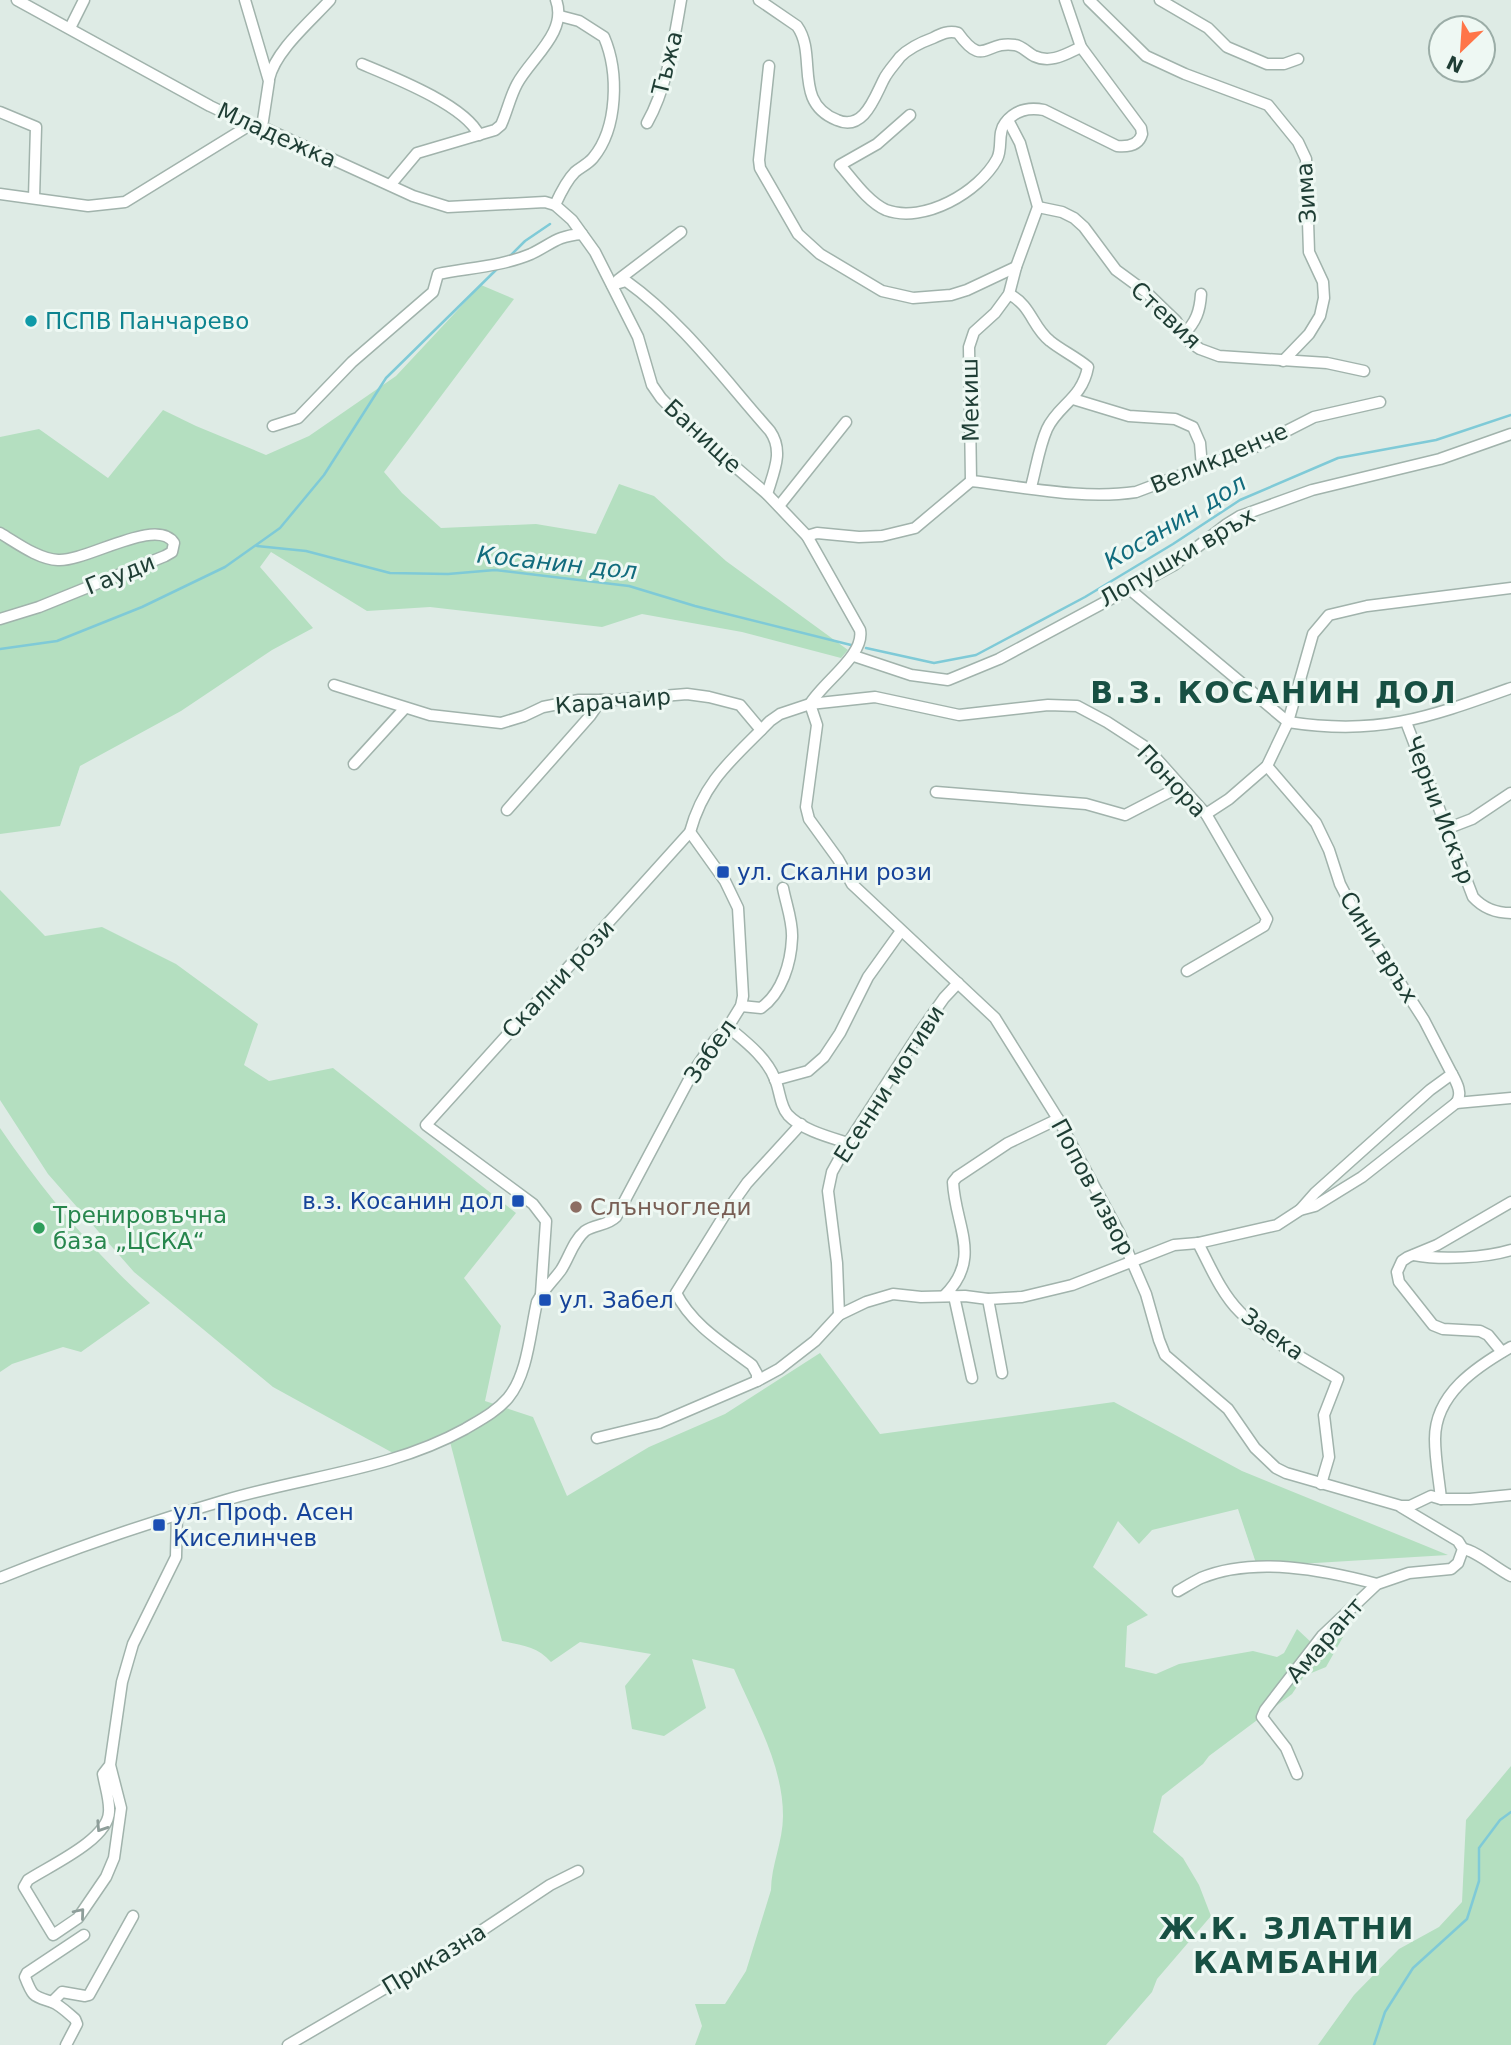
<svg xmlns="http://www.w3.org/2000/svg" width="1511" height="2045" viewBox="0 0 1511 2045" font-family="'DejaVu Sans',sans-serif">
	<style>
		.green { fill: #b4dfc0 }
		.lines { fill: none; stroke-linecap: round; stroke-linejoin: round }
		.stream { stroke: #7fcad7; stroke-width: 2.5 }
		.minor-casing { stroke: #a1b3ac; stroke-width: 13 }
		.minor { stroke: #fff; stroke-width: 10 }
		.oneway { stroke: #8e9e9a }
		.culture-dot { fill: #0f9aa8; stroke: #eef8f3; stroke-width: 2.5 }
		.transit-dot { fill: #1a4fb4; stroke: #eef8f3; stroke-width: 2.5 }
		.education-dot { fill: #8d6e63; stroke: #eef8f3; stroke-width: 2.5 }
		.leisure-dot { fill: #2e9e5b; stroke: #eef8f3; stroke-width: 2.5 }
		.labels { text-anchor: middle; stroke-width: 6; stroke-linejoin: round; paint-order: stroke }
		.street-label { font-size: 23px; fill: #1e3d34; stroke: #eef8f3 }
		.culture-label { font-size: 23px; fill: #0d838f; stroke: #eef8f3; text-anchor: start }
		.transit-label { font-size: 23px; fill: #164399; stroke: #eef8f3; text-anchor: start }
		.education-label { font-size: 23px; fill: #785e54; stroke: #eef8f3; text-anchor: start }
		.leisure-label { font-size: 23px; fill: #27864d; stroke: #eef8f3; text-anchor: start }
		.water-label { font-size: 24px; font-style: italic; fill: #126c7e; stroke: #eef8f3 }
		.district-label { font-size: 30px; font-weight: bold; letter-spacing: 2px; fill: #185043; stroke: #eef8f3 }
	</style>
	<rect width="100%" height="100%" fill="#deebe5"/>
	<g class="green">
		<polygon points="481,285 514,299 384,472 402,493 441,528 536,524 596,534 619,484 654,496 726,561 848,650 841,658 742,632 642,614 602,627 430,607 367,611 271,552 260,567 313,628 272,650 181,711 80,766 60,826 0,834 0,437 39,429 108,478 163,410 196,426 266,455 309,436 396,376"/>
		<path d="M0 890 45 936 102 927 176 964 258 1024 244 1065 269 1081 333 1068 516 1213 464 1278 501 1326 485 1401 533 1417 567 1496 649 1447 725 1414 820 1353 880 1434 1114 1402 1242 1471 1448 1555 1315 1563H1256L1238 1509 1152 1530 1139 1544 1118 1521 1093 1567 1148 1615 1127 1626 1125 1667 1156 1674 1179 1664 1253 1651 1277 1657 1284 1653 1297 1629 1313 1644 1337 1634 1343 1637 1326 1667 1304 1676 1292 1694 1209 1756 1203 1764 1162 1796 1153 1832 1183 1858 1199 1885 1211 1916 1157 1979 1152 1992 1106 2045H695L702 2026 695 2004H725L746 1971 771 1890C771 1865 783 1842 783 1816 783 1764 754 1716 734 1669L692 1659 706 1708 664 1736 632 1729 625 1686 651 1654 580 1642 551 1662C537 1646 521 1645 502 1641L449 1438 455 1430 393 1453 273 1387 134 1272 48 1174 0 1100Z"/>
		<path d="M0 1128C43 1191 93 1252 150 1303L81 1352 63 1347 12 1364 0 1372Z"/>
		<polygon points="1511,1766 1511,2045 1318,2045 1354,1995 1399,1949 1439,1927 1462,1902 1466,1820"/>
	</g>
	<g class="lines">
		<g class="stream">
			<polyline points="509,257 525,241 550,224"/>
			<polyline points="257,546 306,551 390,573 448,574 495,570 629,586 695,606 851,645"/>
			<polyline points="866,648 934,663 976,655 1085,597 1173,544 1240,500 1338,458 1436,440 1511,415"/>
			<polyline points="0,649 57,641 142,607 225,567 280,528 324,475 386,378 499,267"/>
			<polyline points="1374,2045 1385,2012 1413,1968 1467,1919 1479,1881 1479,1848 1500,1820 1511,1812"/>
		</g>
		<defs>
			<g id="minor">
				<path d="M17 0 210 106 250 125 262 127 413 196 448 207 545 202 555 205 572 220 595 252 638 337 652 385 661 398 691 429 767 494 807 536 860 630C865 655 824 681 810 704"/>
				<polyline points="245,0 269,81 262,127"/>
				<path d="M759 0 797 26C818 55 792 102 837 120 864 132 875 96 884 79 888 71 895 64 900 57 908 49 922 42 933 38 941 34 949 30 958 33 984 69 985 40 1015 45 1022 46 1028 53 1034 56 1051 64 1066 54 1081 47"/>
				<polyline points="1089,0 1146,56 1185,74 1268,105 1298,142 1306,159 1309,252 1323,282 1324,298 1320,316 1309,334 1283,361"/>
				<polyline points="1160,0 1208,28 1227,47 1267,64 1284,64 1298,59"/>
				<polyline points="70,28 84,0"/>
				<path d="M362 64C393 77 465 105 479 135"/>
				<polyline points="769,66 759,160 760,168 798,234 820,254 882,291 913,298 951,295 967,290 1016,267"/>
				<path d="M269 79C275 51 311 21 330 0"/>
				<polyline points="0,112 36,127 34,198"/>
				<path d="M910 115 877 144 840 165C853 180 868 202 886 210 924 224 979 192 997 159 1003 148 997 133 1005 123 1015 110 1029 107 1044 110L1117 146C1128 147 1139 145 1142 134L1141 128 1081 47 1065 0"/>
				<path d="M647 123C667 88 674 40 681 0"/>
				<path d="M391 184 417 153 495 130 501 125C507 112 510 97 517 84 531 58 568 32 556 0"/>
				<polyline points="0,194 88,206 125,202 250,125"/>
				<path d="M555 205C560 194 566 181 575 172 581 167 588 164 593 158 618 128 619 72 604 37L579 21 560 16"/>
				<polyline points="1038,207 1062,212 1074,218 1084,227 1116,270 1146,292 1176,321 1191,343 1200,349 1219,356 1327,363 1364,371"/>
				<polyline points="618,280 681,232"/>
				<path d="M612 285 626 281C682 321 724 379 770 431 784 451 774 471 767 494"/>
				<path d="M1009 294C1032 306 1032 327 1050 341 1061 350 1076 357 1088 367 1082 399 1058 405 1047 429 1039 447 1036 469 1031 487"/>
				<path d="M1184 334C1196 322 1200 311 1201 294"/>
				<polyline points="1073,399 1129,416 1175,419 1193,427 1200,443 1202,467"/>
				<path d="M273 426 298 418 352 362 433 292 438 274C468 268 503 266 531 254 552 244 556 236 582 234"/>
				<path d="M971 481C1025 487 1082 500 1136 492L1255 447 1314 417 1380 402"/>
				<polyline points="971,481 969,347 974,332 995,313 1009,294 1016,267 1038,207 1020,143 1008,120"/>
				<polyline points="779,506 846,422"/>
				<path d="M0 533C17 543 38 559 58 560 86 562 157 516 174 543L172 552 165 556 39 607 0 619"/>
				<polyline points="807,536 817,533 859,537 882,536 915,528 971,481"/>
				<path d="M1128 588 1288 722C1378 736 1427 718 1511 688"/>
				<polyline points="854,656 911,675 948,680 999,659 1174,565 1227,524 1240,516 1312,490 1440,459 1511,434"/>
				<polyline points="334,685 430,715 501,723 524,716 543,707 579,700 613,700 687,694 709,697 740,705 761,730"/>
				<polyline points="810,704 817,725 806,807 809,819 838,859 852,884 995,1018 1058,1119 1120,1234 1146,1294 1159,1340 1165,1355 1228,1409 1255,1448 1276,1468 1286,1473 1401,1506 1410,1506 1431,1496 1441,1499 1470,1499 1511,1495"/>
				<path d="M1406 722 1473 897C1483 908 1497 913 1511 913"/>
				<polyline points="354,764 405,708"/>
				<polyline points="1267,766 1316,823 1329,850 1340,884 1354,911 1424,1020 1452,1074 1430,1090 1315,1193 1300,1210"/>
				<polyline points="936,792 1086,804 1125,815 1181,786"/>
				<polyline points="507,810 590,716 601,700"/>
				<polyline points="1206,814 1229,799 1267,766 1288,722 1313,634 1329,615 1367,606 1511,588"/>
				<polyline points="1446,829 1472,819 1511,793"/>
				<path d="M741 1006 761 1008C782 993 791 963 792 938 793 922 786 904 783 888"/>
				<path d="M728 1027C746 1042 766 1057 775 1079 780 1091 780 1106 788 1115 802 1130 829 1137 848 1143"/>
				<path d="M1452 1074C1457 1083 1463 1094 1456 1103"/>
				<polyline points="775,1080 808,1071 824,1057 840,1033 868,977 901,931"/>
				<polyline points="1456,1103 1511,1098"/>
				<path d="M1198 1243C1210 1266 1221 1293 1240 1312 1267 1340 1305 1359 1338 1379L1324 1415 1329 1457 1321 1484"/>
				<path d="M1414 1255C1441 1260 1485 1258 1511 1250"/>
				<path d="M541 1294 546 1221 533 1204 426 1125 690 832C704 780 734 758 770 721L780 714 810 704 875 697 959 715 1048 705 1077 706 1107 722 1147 748 1181 786 1206 814 1267 919 1264 926 1187 971"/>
				<path d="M944 1296C983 1258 955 1226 953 1182L957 1177 1008 1143 1058 1119"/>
				<polyline points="954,1296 972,1378"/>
				<polyline points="988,1299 1002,1373"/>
				<polyline points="839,1315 837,1263 828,1191 832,1172 848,1143 920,1032 944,998 958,983"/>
				<polyline points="1502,1352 1488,1335 1480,1331 1443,1329 1433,1325 1399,1282 1397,1272 1402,1261 1408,1257 1437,1245 1511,1202"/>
				<path d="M757 1381V1374L752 1365C724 1344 692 1325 676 1293L727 1211 747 1183 801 1124"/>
				<polyline points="597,1438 659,1423 757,1381 779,1369 815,1341 839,1315 866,1302 893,1294 921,1297 965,1296 988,1299 1022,1297 1072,1285 1174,1245 1198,1243 1277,1225 1300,1210 1315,1206 1362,1177 1456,1103"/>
				<path d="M1441 1499C1439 1479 1435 1459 1435 1439 1435 1394 1476 1367 1511 1347"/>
				<path d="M1463 1549C1475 1550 1497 1569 1511 1576"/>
				<path d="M0 1578C74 1548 150 1522 226 1500 306 1476 391 1470 465 1429 480 1420 496 1412 508 1398 528 1374 530 1332 537 1302 543 1290 553 1281 561 1270 569 1258 573 1241 585 1231 595 1224 607 1226 616 1217L693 1072 715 1040 728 1027 741 1006 743 996 738 908 725 881 690 832"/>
				<path d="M1178 1591C1185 1587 1193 1582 1201 1578 1255 1556 1324 1570 1377 1584"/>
				<path d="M110 1765 103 1774C105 1786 110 1800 109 1812 108 1840 49 1866 28 1880L24 1887 53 1935 78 1918 106 1877 114 1858 121 1808 110 1765 122 1682 133 1644 176 1557 177 1514"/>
				<polyline points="1297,1774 1286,1748 1262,1717 1265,1710 1322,1636 1377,1584 1409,1573 1451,1569 1458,1563 1463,1549 1458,1541 1401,1507"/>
				<polyline points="52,2002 62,1992 85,1996 89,1995 133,1916"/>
				<path d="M66 2045 77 2024 75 2019C69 2014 60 2005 52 2002 34 1996 33 1998 25 1977L27 1973 84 1935"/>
				<polyline points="288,2045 466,1941 550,1885 578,1871"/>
			</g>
		</defs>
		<use href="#minor" class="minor-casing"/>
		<use href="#minor" class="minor"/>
	</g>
	<defs><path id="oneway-chevron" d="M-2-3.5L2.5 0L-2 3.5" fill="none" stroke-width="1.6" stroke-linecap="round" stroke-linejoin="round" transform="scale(1.75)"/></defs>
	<g class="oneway">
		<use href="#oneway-chevron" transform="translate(101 1827) rotate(123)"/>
		<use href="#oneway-chevron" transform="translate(80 1913) rotate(-50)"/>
	</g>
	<circle class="culture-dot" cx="31" cy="321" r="7"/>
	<g class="transit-dot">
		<rect x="716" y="865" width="14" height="14" rx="3.5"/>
		<rect x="511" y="1194" width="14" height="14" rx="3.5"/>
		<rect x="538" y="1293" width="14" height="14" rx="3.5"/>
		<rect x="152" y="1518" width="14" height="14" rx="3.5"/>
	</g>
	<circle class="education-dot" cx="576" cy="1207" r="7"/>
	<circle class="leisure-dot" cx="39" cy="1228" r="7"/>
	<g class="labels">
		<g class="street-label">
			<text transform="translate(667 63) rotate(-76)" y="8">Тъжа</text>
			<text transform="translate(277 135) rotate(24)" y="8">Младежка</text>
			<text transform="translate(1306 193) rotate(-94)" y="8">Зима</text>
			<text transform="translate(1166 315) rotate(43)" y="8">Стевия</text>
			<text transform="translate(970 400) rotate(-91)" y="8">Мекиш</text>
			<text transform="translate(703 436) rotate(43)" y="8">Банище</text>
			<text transform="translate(1219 458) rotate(-23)" y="8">Великденче</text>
			<text transform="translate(1177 557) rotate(-30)" y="8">Лопушки връх</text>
			<text transform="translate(120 574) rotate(-22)" y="8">Гауди</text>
			<text transform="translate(613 701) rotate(-5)" y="8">Карачаир</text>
			<text transform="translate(1172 781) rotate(47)" y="8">Понора</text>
			<text transform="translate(1440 810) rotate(69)" y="8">Черни Искър</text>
			<text transform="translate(1379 947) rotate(58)" y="8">Сини връх</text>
			<text transform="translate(558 979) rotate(-47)" y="8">Скални рози</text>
			<text transform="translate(710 1051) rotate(-55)" y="8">Забел</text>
			<text transform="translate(889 1084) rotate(-57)" y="8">Есенни мотиви</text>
			<text transform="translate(1093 1187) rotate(62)" y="8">Попов извор</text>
			<text transform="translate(1273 1334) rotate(36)" y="8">Заека</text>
			<text transform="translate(1325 1640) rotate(-49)" y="8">Амарант</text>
			<text transform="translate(434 1959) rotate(-31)" y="8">Приказна</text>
		</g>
		<g class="culture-label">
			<text x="45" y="329">ПСПВ Панчарево</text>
		</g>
		<g class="transit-label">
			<text x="737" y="880">ул. Скални рози</text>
			<text x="504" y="1209" text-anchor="end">в.з. Косанин дол</text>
			<text x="559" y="1308">ул. Забел</text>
			<text x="173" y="1520">ул. Проф. Асен<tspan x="173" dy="26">Киселинчев</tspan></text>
		</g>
		<g class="education-label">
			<text x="590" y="1215">Слънчогледи</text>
		</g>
		<g class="leisure-label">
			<text x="53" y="1223">Тренировъчна<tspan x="53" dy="26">база „ЦСКА“</tspan></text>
		</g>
		<g class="water-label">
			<text transform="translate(1175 522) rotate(-31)" y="8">Косанин дол</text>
			<text transform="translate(557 563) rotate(6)" y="8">Косанин дол</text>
		</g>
		<g class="district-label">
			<text x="1274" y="703">В.З. КОСАНИН ДОЛ</text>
			<text x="1287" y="1939">Ж.К. ЗЛАТНИ<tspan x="1287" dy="34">КАМБАНИ</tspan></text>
		</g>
	</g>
	<g transform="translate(1462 49) rotate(205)"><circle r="33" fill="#eef8f3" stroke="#9bada7" stroke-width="2"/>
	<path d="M0-5L12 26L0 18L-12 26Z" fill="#ff7548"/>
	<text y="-10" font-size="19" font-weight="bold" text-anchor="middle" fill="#1e3d34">N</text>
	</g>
</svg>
